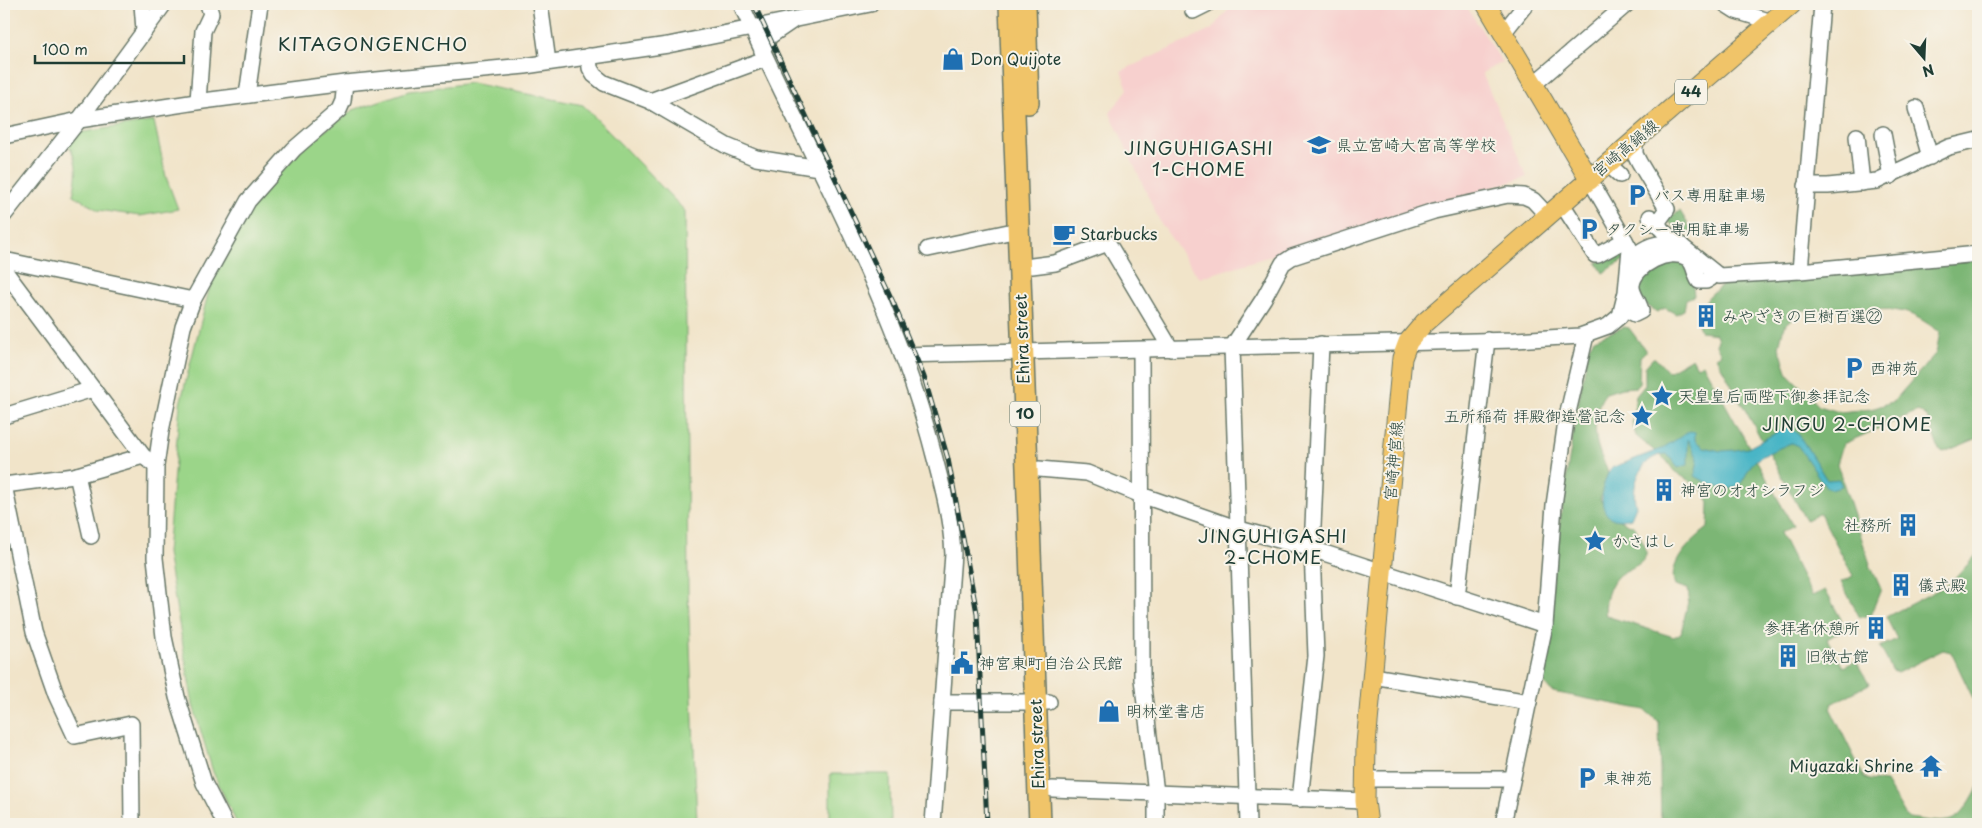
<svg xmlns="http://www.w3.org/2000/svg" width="1982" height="828" viewBox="0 0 1982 828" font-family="'Playpen Sans','Klee One',sans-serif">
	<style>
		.built { fill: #f7d0ce }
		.green { fill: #9bd589; stroke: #5d895e }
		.forest { fill: #7cb675; stroke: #4e7a54; fill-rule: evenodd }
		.water { fill: #49b5c6; stroke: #34797d }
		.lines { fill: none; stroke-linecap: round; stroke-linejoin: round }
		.minor-casing { stroke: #687768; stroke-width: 18 }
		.major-casing { stroke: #687768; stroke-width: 21 }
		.highway-casing { stroke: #687768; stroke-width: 24 }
		.minor { stroke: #fff; stroke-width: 15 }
		.major { stroke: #f0c469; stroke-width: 19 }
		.highway { stroke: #f0c469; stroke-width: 21 }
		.rail-casing { stroke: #1f3d34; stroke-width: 5 }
		.rail { stroke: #f7f3e8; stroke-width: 3; stroke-dasharray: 9; stroke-linecap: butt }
		.labels { text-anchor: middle; stroke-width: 4; stroke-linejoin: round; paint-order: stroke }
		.shield { fill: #f7f3e8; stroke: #60746a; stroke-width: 1 }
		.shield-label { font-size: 15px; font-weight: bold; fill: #1f3d34 }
		.poi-label { font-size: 16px; fill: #1f3d34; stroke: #f7f3e8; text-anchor: start }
		.street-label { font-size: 16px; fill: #1f3d34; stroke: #f7f3e8 }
		.neighbourhood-label { font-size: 18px; letter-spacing: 1px; fill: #1f3d34; stroke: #f7f3e8 }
		.quarter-label { font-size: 19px; letter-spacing: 1px; fill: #1f3d34; stroke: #f7f3e8 }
	</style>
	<rect width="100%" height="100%" fill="#f7f3e8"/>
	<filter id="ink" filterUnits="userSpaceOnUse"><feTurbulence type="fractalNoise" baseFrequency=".02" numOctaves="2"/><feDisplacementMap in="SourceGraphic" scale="10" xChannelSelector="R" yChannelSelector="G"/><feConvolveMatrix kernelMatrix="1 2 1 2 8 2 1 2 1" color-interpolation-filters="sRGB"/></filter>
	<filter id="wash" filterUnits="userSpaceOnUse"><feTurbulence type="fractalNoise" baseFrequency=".0096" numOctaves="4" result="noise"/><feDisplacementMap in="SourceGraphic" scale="20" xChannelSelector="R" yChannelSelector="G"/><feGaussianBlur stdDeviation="1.12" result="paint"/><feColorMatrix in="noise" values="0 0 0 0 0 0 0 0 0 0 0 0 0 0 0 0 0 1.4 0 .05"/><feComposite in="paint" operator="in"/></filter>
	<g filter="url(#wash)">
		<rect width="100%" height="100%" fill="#f1e4c9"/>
		<polygon class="built" points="1233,4 1465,4 1502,62 1482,73 1527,177 1199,278 1160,222 1110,113 1128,89 1121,71 1211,30"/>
		<g class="green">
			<polygon points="471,83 583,105 685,211 688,593 697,824 237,824 213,772 193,705 167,553 180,404 211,282 240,225 267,187 304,146 353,110 409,91"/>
			<path d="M154 121 166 177 178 209 140 216 98 210 73 195C78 174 78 162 68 143L77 133Z"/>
			<polygon points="830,774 890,774 891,824 830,824"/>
		</g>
		<g class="forest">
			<polygon points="1680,211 1691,229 1688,234 1680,232 1668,221 1671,216"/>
			<polygon points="1618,251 1623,254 1624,260 1603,273 1597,263"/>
			<path d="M1681 260 1692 275 1694 296 1686 299 1684 310 1676 314 1665 308 1657 312C1640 301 1640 301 1638 280 1650 267 1664 263 1681 260Z"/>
			<path d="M1978 260V438L1944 452 1939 450 1927 417 1918 411 1843 444 1837 464 1871 567 1881 589 1871 614 1860 618 1841 582 1853 576 1820 513 1806 520 1716 357 1721 354 1716 345 1718 340 1716 334 1701 332 1696 319C1702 302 1712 290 1728 283ZM1865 309C1904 310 1907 309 1940 332L1936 353 1894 401 1872 409 1839 412 1819 406 1788 374 1779 347 1784 326 1803 310Z"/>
			<path d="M1624 327 1629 328 1646 351 1640 357 1639 384 1636 387 1622 388 1606 393C1594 406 1593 434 1599 450 1601 458 1606 464 1608 472L1600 499 1609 515 1635 527C1638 534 1646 544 1646 552 1647 565 1625 569 1618 576 1609 584 1603 605 1606 616L1674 637 1681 633 1689 597 1688 589 1675 585C1666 564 1693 539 1708 528L1709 503 1703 490 1674 471 1666 460 1636 436 1632 422 1636 396 1645 385V367L1653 358H1655L1668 372 1692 358 1697 367 1703 364 1793 526 1780 533 1812 596 1825 590 1846 628 1827 639 1843 667 1856 661 1869 684 1832 704 1830 708 1864 777 1869 780 1886 782 1905 815 1909 818C1951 824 1957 827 1978 787V824H1661L1659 722 1645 710 1553 692 1540 680C1553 568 1567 457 1589 346L1594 339Z"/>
			<polygon points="1978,553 1978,709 1951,652 1943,650 1897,673 1893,671 1880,647 1897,639 1886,617 1951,583"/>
		</g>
		<path class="water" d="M1785 428H1790L1799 435 1827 480 1839 479 1842 486 1831 489 1825 486 1798 446 1791 443C1782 447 1759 456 1753 463 1748 468 1746 477 1741 483 1730 496 1707 483 1695 476L1698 459 1688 439V465L1678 468 1667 454C1641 455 1630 486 1636 506L1631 518C1595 529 1598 488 1611 468L1661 449 1690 431 1695 432V440L1704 447 1721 451 1735 450 1748 448Z"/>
	</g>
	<g filter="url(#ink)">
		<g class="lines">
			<defs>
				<g id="minor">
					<polyline points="142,4 144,30"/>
					<polyline points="540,4 548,62"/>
					<path d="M741 4C805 148 888 286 930 440 940 478 951 515 953 554L933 824"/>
					<polyline points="1725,4 1736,11 1772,22"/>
					<polyline points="1193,11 1207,4"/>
					<polyline points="1503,33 1526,4"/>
					<polyline points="762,51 770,36 792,21"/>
					<polyline points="589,56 590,68 594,75 604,83 650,101 727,146 756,158 819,168"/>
					<polyline points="1534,84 1627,4"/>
					<polyline points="247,95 260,4"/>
					<polyline points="198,101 203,31 211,14 208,4"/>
					<polyline points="650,101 765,59"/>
					<polyline points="1916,108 1930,157"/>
					<polyline points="1883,134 1891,176"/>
					<polyline points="4,136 79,120 203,101 345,83 525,66 668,45 870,4"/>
					<polyline points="1857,136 1862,183"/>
					<polyline points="1635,141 1635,154 1639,162 1667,209 1659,220 1659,226"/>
					<polyline points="1608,164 1620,175"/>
					<polyline points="1806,186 1828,186 1877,181 1949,147 1978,140"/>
					<polyline points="1562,204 1595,255 1598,255 1625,240"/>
					<polyline points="4,215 79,120 164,4"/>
					<polyline points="1650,217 1664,232 1719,276 1800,271 1978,254"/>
					<polyline points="928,249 1018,230"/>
					<polyline points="4,260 193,300"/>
					<path d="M1630 261C1644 245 1660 240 1681 245"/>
					<polyline points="1032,266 1055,263 1108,243 1171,349"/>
					<polyline points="4,270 143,456 156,466"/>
					<polyline points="1800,271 1822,4"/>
					<path d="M1623 308 1635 314 1641 311C1640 302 1631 294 1632 285 1634 265 1670 247 1687 258 1695 263 1694 274 1699 281H1706L1711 278 1712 271"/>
					<polyline points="1141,350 1142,679 1156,793 1156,824"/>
					<polyline points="902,355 1515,340 1580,336 1608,326 1620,316 1626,292 1630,249 1590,180"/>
					<polyline points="4,416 93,389"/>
					<polyline points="1039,469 1087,473 1141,495 1239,529 1312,549 1545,625"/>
					<polyline points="77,475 91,536"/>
					<polyline points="4,485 34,632 56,695 75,736 131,724 132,824"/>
					<polyline points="4,485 74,476 143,456"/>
					<polyline points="1457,597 1487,340"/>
					<polyline points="1373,676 1529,702"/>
					<polyline points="942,702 1049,702"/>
					<polyline points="1366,779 1511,779"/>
					<polyline points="1052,789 1365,801"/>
					<polyline points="1300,799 1316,656 1312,549 1321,344"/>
					<polyline points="225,824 204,783 177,697 164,637 155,558 156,466 161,431 183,327 193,300 248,201 294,149 339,110 343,101 345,83"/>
					<polyline points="1248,824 1232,347 1264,298 1283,263 1292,257 1434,211 1508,195 1524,196 1533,200 1548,216"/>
					<polyline points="1503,824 1545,625 1554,505 1566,421 1586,335"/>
				</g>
				<g id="major">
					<polyline points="1486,4 1590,180"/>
					<polyline points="1368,824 1365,801 1366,744 1402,358 1408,342 1424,323 1792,4"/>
				</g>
				<g id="highway">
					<polyline points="1010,4 1040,824"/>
					<polyline points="1025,4 1028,103"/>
				</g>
			</defs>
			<use href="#minor" class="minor-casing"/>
			<use href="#major" class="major-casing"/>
			<use href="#highway" class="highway-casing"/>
			<use href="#minor" class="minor"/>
			<use href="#major" class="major"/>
			<use href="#highway" class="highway"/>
			<defs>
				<polyline id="rail" points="754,4 893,302 924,377 948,459 977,613 987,824"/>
			</defs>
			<use href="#rail" class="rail-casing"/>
			<use href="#rail" class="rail"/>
		</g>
	</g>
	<defs>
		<symbol id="shop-bare" viewBox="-9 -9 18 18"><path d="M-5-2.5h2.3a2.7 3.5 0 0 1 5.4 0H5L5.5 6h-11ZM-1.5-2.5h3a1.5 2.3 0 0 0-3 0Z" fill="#1f6fb2" stroke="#f7f3e8" stroke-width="2.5" paint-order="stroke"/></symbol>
		<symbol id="school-bare" viewBox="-9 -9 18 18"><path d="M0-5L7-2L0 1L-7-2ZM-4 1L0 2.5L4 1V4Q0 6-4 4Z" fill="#1f6fb2" stroke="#f7f3e8" stroke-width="2.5" paint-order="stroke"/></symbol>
		<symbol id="parking-bare" viewBox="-9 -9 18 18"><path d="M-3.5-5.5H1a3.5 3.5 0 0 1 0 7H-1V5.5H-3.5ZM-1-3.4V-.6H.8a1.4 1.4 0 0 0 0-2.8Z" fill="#1f6fb2" stroke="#f7f3e8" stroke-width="2.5" paint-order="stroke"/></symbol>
		<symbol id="cafe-bare" viewBox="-9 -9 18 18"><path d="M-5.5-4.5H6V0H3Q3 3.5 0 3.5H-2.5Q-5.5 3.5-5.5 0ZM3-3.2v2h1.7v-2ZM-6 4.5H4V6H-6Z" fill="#1f6fb2" stroke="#f7f3e8" stroke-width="2.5" paint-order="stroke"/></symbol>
		<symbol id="building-bare" viewBox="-9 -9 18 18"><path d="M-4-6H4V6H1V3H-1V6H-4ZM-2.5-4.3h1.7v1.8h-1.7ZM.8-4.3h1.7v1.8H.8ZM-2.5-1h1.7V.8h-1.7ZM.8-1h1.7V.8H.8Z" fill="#1f6fb2" stroke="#f7f3e8" stroke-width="2.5" paint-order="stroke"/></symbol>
		<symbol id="sight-bare" viewBox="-9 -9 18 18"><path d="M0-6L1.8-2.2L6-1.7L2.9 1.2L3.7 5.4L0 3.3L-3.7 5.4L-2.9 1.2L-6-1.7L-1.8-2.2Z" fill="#1f6fb2" stroke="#f7f3e8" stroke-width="2.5" paint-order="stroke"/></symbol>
		<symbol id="civic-bare" viewBox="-9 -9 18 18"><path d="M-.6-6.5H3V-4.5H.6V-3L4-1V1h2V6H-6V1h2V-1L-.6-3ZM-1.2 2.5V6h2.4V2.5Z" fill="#1f6fb2" stroke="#f7f3e8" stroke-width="2.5" paint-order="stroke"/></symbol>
		<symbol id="temple-bare" viewBox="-9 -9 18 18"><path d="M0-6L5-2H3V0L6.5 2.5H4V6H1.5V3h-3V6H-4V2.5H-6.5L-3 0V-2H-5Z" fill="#1f6fb2" stroke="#f7f3e8" stroke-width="2.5" paint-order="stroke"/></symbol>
	</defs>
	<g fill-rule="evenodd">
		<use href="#shop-bare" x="937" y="43" width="32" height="32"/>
		<use href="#school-bare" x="1303" y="129" width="32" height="32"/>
		<use href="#parking-bare" x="1621" y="179" width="32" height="32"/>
		<use href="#parking-bare" x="1573" y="213" width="32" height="32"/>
		<use href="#cafe-bare" x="1048" y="218" width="32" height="32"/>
		<use href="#building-bare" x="1690" y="300" width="32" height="32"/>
		<use href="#parking-bare" x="1838" y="352" width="32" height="32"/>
		<use href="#sight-bare" x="1646" y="380" width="32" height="32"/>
		<use href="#sight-bare" x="1626" y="400" width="32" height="32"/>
		<use href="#building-bare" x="1648" y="474" width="32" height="32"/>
		<use href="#building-bare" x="1892" y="509" width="32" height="32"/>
		<use href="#sight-bare" x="1579" y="525" width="32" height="32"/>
		<use href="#building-bare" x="1885" y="569" width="32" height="32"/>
		<use href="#building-bare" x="1860" y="612" width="32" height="32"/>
		<use href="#building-bare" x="1772" y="640" width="32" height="32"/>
		<use href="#civic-bare" x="946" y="647" width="32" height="32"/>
		<use href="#shop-bare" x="1093" y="695" width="32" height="32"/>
		<use href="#temple-bare" x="1915" y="750" width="32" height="32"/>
		<use href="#parking-bare" x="1571" y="762" width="32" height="32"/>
	</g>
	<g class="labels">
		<g class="shield">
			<rect x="1675" y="79.5" width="32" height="25" rx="4"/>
			<rect x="1010" y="401.5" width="30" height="25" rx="4"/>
		</g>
		<g class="shield-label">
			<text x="1691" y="97">44</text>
			<text x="1025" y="419">10</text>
		</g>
		<g class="poi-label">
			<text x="970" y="65">Don Quijote</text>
			<text x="1336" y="151">県立宮崎大宮高等学校</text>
			<text x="1654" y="201">バス専用駐車場</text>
			<text x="1606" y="235">タクシー専用駐車場</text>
			<text x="1080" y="240">Starbucks</text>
			<text x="1722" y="322">みやざきの巨樹百選㉒</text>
			<text x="1870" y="374">西神苑</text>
			<text x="1678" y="402">天皇皇后両陛下御参拝記念</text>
			<text x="1625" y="422" text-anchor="end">五所稲荷 拝殿御造營記念</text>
			<text x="1680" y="496">神宮のオオシラフジ</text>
			<text x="1892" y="531" text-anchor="end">社務所</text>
			<text x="1612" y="547">かさはし</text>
			<text x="1918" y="591">儀式殿</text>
			<text x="1860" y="634" text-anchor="end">参拝者休憩所</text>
			<text x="1805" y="662">旧徴古館</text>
			<text x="979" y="669">神宮東町自治公民館</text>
			<text x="1126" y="717">明林堂書店</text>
			<text x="1914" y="772" text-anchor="end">Miyazaki Shrine</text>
			<text x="1604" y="784">東神苑</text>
		</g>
		<g class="street-label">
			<text transform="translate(1625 148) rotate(-40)" y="6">宮崎高鍋線</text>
			<text transform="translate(1022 339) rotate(-92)" y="6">Ehira street</text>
			<text transform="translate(1393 461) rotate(-85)" y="6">宮崎神宮線</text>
			<text transform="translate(1037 744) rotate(-92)" y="6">Ehira street</text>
		</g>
		<g class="neighbourhood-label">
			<text x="1199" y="155">JINGUHIGASHI<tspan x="1199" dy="21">1-CHOME</tspan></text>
			<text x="1847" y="431">JINGU 2-CHOME</text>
			<text x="1273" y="543">JINGUHIGASHI<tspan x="1273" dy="21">2-CHOME</tspan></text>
		</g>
		<g class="quarter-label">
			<text x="373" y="51">KITAGONGENCHO</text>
		</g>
	</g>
	<rect width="1982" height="828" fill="none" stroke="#f7f3e8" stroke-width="20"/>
	<g transform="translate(1924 58) rotate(161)" stroke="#f7f3e8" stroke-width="4" paint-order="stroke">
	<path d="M0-4L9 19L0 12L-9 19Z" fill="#1f3d34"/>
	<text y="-8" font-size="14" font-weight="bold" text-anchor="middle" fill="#1f3d34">N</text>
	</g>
	<path d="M35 55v8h149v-8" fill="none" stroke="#1f3d34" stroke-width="2.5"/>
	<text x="42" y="55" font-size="15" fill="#1f3d34" stroke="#f7f3e8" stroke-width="4" paint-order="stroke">100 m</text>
</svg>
